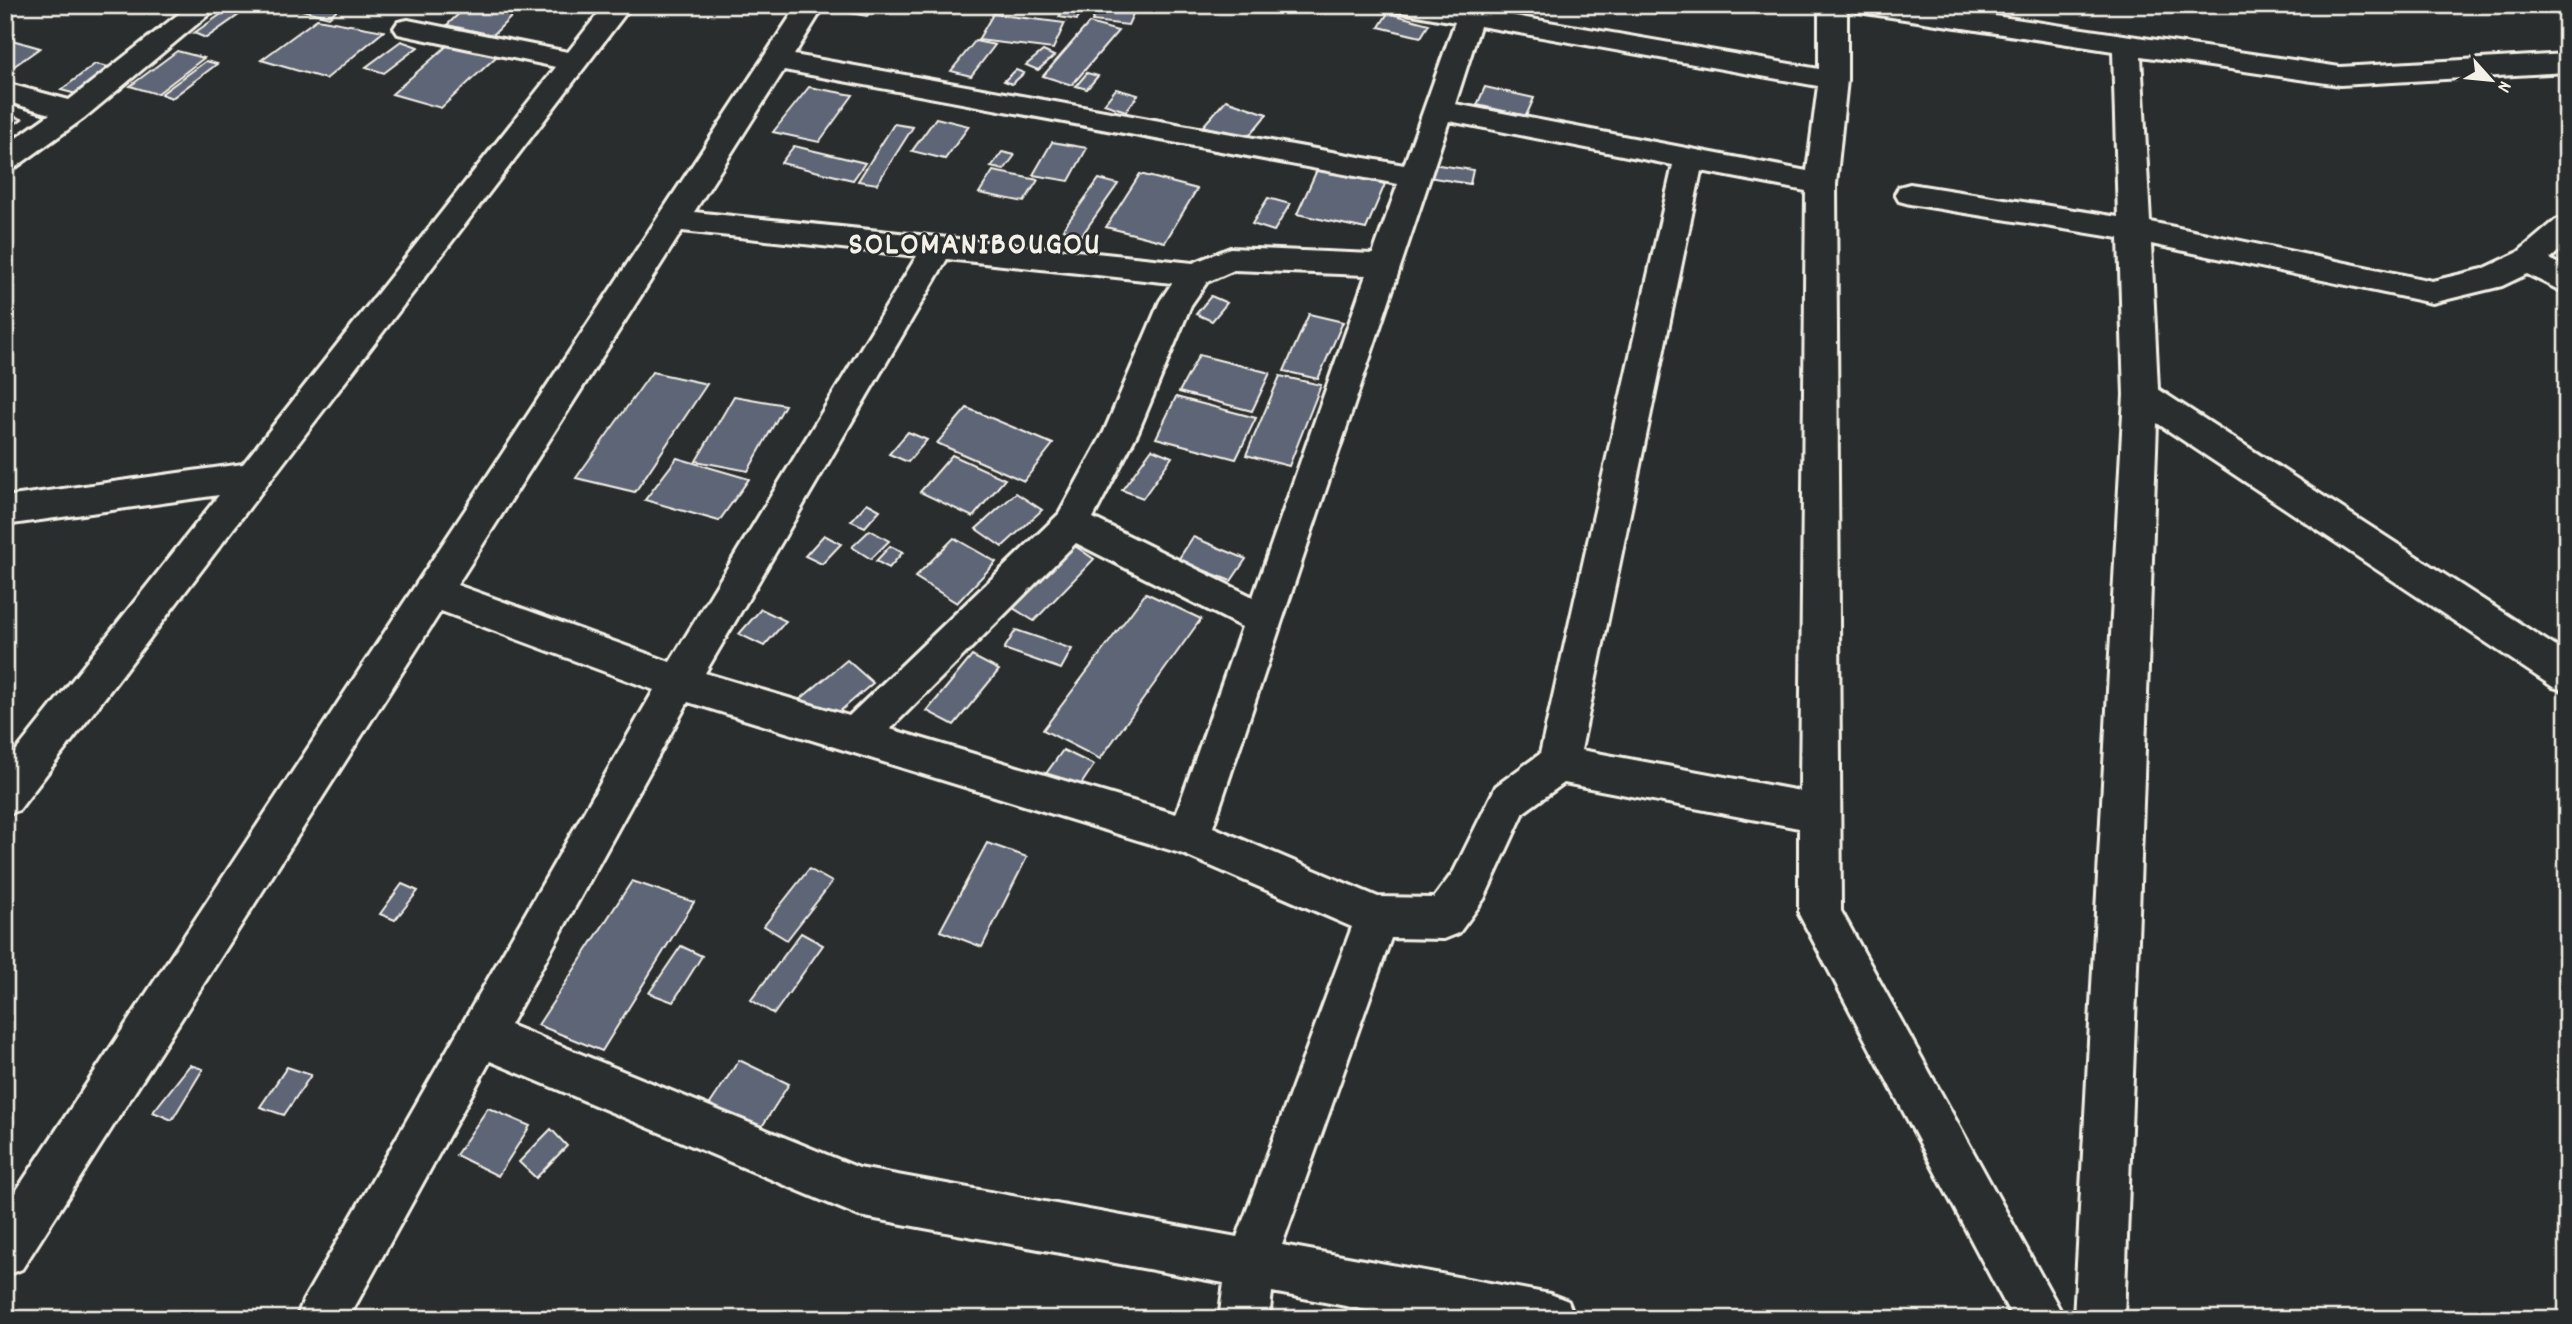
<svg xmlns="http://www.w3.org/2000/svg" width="2572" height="1324" viewBox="0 0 2572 1324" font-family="Dekko,sans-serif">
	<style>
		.building { fill: #5d6576; stroke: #f4f1e8; stroke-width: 2 }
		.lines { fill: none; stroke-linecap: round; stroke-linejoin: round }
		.minor-casing { stroke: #f4f1e8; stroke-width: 6 }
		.minor { fill: #2a2d2e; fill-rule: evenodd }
		.labels { text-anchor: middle; stroke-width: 5; stroke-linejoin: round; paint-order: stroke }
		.district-label { font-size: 32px; font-weight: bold; letter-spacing: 2px; fill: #f4f1e8; stroke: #2a2d2e }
	</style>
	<rect width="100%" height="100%" fill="#2a2d2e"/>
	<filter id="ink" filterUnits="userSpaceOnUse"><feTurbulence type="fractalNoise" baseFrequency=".0143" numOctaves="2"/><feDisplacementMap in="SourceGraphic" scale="14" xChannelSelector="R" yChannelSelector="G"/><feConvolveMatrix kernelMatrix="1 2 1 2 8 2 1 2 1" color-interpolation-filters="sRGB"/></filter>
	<g filter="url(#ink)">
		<g class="building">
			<polygon points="282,5 342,5 329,17"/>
			<polygon points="468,5 478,5 515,13 493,35 447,25"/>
			<polygon points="855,5 875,5 867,16 850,13"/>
			<polygon points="1065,5 1084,5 1077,20 1059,17"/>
			<polygon points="1099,5 1137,5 1128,25 1092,21"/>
			<polygon points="230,8 243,12 206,38 194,33"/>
			<polygon points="1388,13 1429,24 1421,37 1379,27"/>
			<polygon points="993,14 1065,23 1053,49 978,40"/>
			<polygon points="317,19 384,31 326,79 261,60"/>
			<polygon points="1089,23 1118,31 1072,85 1043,76"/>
			<polygon points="5,38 40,48 10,69 5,68"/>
			<polygon points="401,41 418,47 384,73 366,67"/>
			<polygon points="975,41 995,45 971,76 951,71"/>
			<polygon points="449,44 497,56 441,108 392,94"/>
			<polygon points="177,51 204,58 157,94 130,86"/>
			<polygon points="1043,51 1054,56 1038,70 1026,65"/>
			<polygon points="206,61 217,64 172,98 161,94"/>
			<polygon points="95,64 114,68 80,95 61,90"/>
			<polygon points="1016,70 1024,73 1012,84 1004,81"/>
			<polygon points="1087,73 1098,76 1087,89 1076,86"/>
			<polygon points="809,87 853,95 819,142 773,132"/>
			<polygon points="1485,87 1534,98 1526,116 1477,105"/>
			<polygon points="1116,89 1138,95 1126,111 1104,104"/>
			<polygon points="1226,100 1267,114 1245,141 1203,126"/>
			<polygon points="5,113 22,119 5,131"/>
			<polygon points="936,118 969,126 945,159 912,151"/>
			<polygon points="894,124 913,127 877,184 858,181"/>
			<polygon points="1052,142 1087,148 1069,181 1033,175"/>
			<polygon points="794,146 865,163 853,180 781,163"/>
			<polygon points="1002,152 1015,155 1004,170 991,167"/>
			<polygon points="1432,164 1473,170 1470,184 1428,177"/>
			<polygon points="1317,170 1385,184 1366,229 1297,214"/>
			<polygon points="993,171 1038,180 1024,202 979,193"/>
			<polygon points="1140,174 1197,189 1165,242 1106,227"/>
			<polygon points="1099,179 1118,184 1082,235 1063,229"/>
			<polygon points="1268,198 1290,204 1274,231 1252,224"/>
			<polygon points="1211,296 1227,303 1212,321 1196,314"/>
			<polygon points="1309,314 1343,322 1318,379 1284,371"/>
			<polygon points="1199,355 1270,373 1252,411 1179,392"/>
			<polygon points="652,372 707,384 635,492 576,478"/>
			<polygon points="1280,376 1321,385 1289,466 1246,455"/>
			<polygon points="734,396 785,405 748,471 696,461"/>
			<polygon points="1176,397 1256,418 1236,459 1156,438"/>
			<polygon points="967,408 1053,444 1024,481 937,443"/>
			<polygon points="908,432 927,440 908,462 889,454"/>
			<polygon points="1152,449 1172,457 1143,498 1122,490"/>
			<polygon points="952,455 1005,479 973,517 920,492"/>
			<polygon points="677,458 749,479 719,521 645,500"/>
			<polygon points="1016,493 1042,510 1002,547 976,529"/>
			<polygon points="867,503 880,510 865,527 851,521"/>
			<polygon points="870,530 889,541 871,559 852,547"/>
			<polygon points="824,535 841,544 822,564 805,556"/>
			<polygon points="1193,537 1246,559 1231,581 1178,560"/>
			<polygon points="954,538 996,562 957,603 915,577"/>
			<polygon points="1072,544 1094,559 1034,621 1010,606"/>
			<polygon points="890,546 903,552 889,568 876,561"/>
			<polygon points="1146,593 1201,619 1100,759 1043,730"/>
			<polygon points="761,609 786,621 764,646 739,634"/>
			<polygon points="1016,630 1072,649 1061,669 1004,649"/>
			<polygon points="972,656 999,670 954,725 927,711"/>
			<polygon points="847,660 873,683 825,724 798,701"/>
			<polygon points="1063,750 1094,765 1076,792 1045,775"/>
			<polygon points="987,843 1027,857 982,947 940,931"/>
			<polygon points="809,869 832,882 787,940 764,926"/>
			<polygon points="632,881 694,902 602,1051 538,1025"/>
			<polygon points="402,884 418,891 395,920 380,914"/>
			<polygon points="801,933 823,945 774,1014 751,1000"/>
			<polygon points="681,946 702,956 673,1002 649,993"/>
			<polygon points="739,1060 789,1084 756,1136 706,1110"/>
			<polygon points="190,1065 203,1069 172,1120 153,1112"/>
			<polygon points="287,1067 311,1075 284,1115 260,1107"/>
			<polygon points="488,1108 530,1126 498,1176 456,1155"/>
			<polygon points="551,1129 567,1146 536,1178 519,1162"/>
		</g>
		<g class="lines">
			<defs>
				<g id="minor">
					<polygon points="190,5 220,5 84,118 16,167 5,170 5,146 50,114 5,101 5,83 69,100"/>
					<polygon points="605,5 632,5 19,810 5,815 5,765 219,495 5,525 5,497 243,464 556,67 398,34 394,28 398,22 408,20 568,52"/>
					<path d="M798 5H825L794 55 1404 165 1455 22 1395 11 1392 5H1487L1486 11 1819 69V5H1847V80L1836 184 1841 911 2065 1319H2013L1799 914V828L1564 783 1524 812 1484 899 1459 933 1444 939 1391 938 1282 1245 1550 1294 1568 1301 1575 1319H1414L1272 1292 1269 1319H1219L1224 1283 859 1216 490 1061 348 1319H296L303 1301 654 690 441 611 22 1269 5 1276V1208ZM1480 26 1818 86 1807 171 1455 104ZM784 70 1398 184 1373 254 1230 248 1193 263 694 212ZM1449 121 1673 165 1540 754 1496 786 1454 871 1434 898 1378 897 1213 827ZM1701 171 1806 191 1800 791 1581 750ZM682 231 917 256 670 662 457 585ZM947 259 1172 283 1160 301 1104 432 1059 514 849 716 705 673ZM1234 270 1366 275 1253 597 1093 518 1138 432 1191 305 1207 282ZM1076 543 1242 627 1176 814 890 729ZM688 702 1183 854 1352 927 1237 1237 859 1168 510 1025Z"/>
					<polygon points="1852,5 1920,5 2340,67 2567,54 2567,72 2340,85 2141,56 2150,222 2432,281 2483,269 2517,253 2556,220 2567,217 2567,244 2550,259 2567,269 2567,294 2527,274 2502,286 2432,303 2151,244 2158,389 2567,654 2567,691 2553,687 2157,423 2124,1319 2074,1319 2124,395 2119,238 1910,204 1899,201 1895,194 1899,187 1910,184 2118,217 2113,51 1865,13 1855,11"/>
				</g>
			</defs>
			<use href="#minor" class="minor-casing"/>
			<use href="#minor" class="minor"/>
		</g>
	</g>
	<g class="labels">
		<g class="district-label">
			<text x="975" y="253">SOLOMANIBOUGOU</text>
		</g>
	</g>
	<rect width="2572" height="1324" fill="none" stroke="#2a2d2e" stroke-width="28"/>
	<rect x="14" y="14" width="2544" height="1296" fill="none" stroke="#f4f1e8" stroke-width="2.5" filter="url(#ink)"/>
	<g transform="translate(2491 80) rotate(117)" stroke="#2a2d2e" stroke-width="5" paint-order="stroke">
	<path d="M0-5L12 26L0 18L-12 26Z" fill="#f4f1e8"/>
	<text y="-10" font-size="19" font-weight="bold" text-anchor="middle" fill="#f4f1e8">N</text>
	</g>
</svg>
